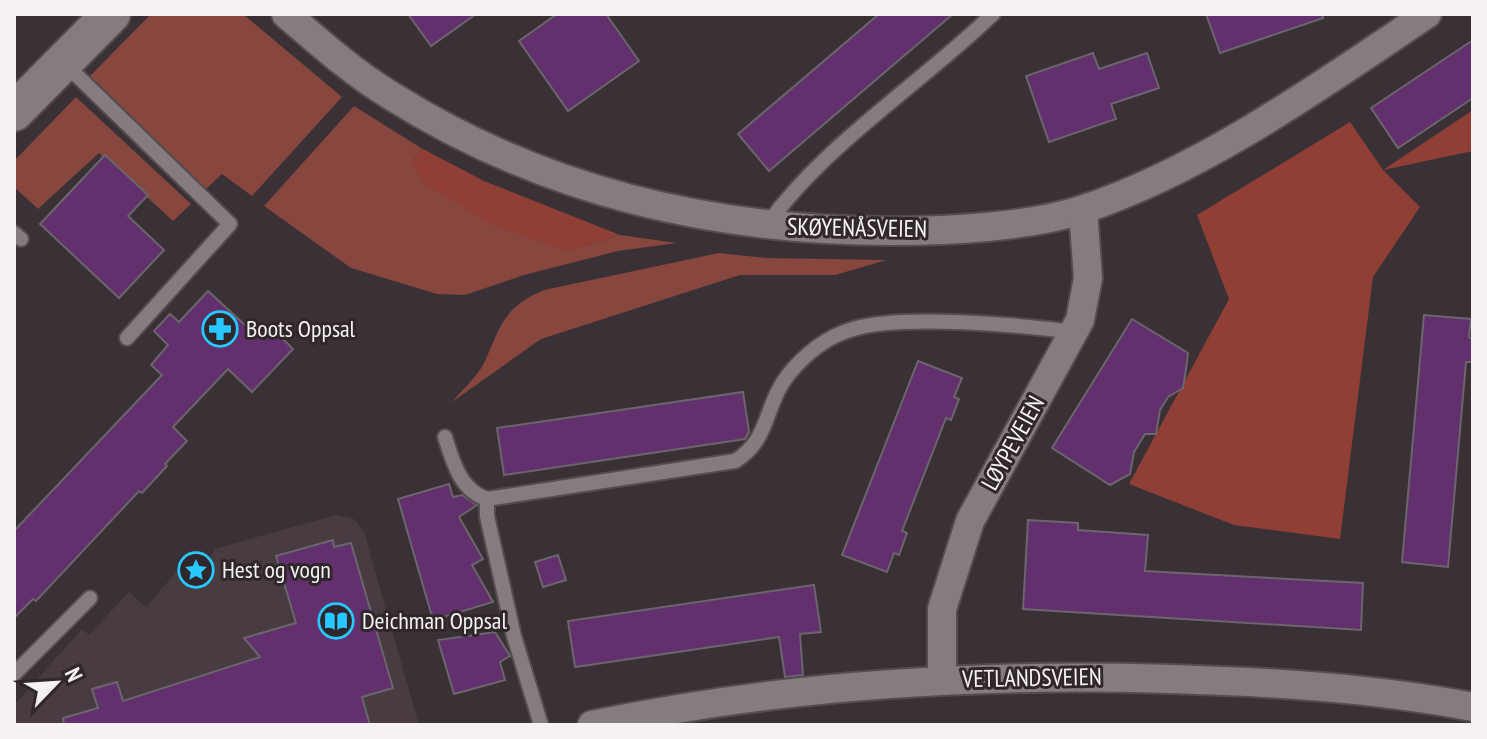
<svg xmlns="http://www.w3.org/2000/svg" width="1487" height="739" viewBox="0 0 1487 739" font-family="'PT Sans Narrow',sans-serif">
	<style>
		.built { fill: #483b42 }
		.green { fill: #87463e }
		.forest { fill: #903f36 }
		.building { fill: #61306d; stroke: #6b656c; stroke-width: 2 }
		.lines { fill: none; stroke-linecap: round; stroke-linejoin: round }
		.lane-casing { stroke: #534d50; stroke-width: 18 }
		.street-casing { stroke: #534d50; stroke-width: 32 }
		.secondary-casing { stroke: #534d50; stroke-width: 42 }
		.lane { stroke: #857c81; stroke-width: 14 }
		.street { stroke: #857c81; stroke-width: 28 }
		.secondary { stroke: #857c81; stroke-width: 38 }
		.labels { text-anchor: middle; stroke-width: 6; stroke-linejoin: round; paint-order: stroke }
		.street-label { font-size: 24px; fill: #f6f1f3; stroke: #2f272b }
		.poi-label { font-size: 24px; fill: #f6f1f3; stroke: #2f272b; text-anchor: start }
	</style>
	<rect width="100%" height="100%" fill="#393135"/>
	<polygon class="built" points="336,515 354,519 364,532 419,725 14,725 14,705 82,629 89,635 129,592 146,607 177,571 193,561 200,563 211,556 214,549"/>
	<g class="green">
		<polygon points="151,14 243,14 342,97 252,196 222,174 206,189 90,76"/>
		<polygon points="76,97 191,204 173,221 99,153 38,209 14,187 14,161"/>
		<polygon points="354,106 421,148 412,164 568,251 620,235 677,243 618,251 524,275 465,295 437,294 351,268 264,206"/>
		<path d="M719 253 766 258 887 260 835 275H740L541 339 452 402C462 390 477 377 484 363 501 326 502 308 544 290Z"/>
	</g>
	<g class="forest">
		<polygon points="1473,110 1473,151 1383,170 1420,207 1373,277 1340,539 1234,525 1129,484 1229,299 1197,215 1350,122 1383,170"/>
		<polygon points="421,148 484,181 620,235 568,251 492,225 425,184 412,164"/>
	</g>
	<g class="building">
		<polygon points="408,14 476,14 431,46"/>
		<polygon points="557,14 606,14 639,61 568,111 519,41"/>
		<polygon points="879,14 953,14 769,171 738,134"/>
		<polygon points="1206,14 1322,14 1323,18 1220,53"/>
		<polygon points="1473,40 1473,98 1398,148 1371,108"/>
		<polygon points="1093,53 1099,69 1147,53 1159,88 1111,104 1116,119 1049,142 1026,76"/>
		<polygon points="105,155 148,195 128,216 164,250 119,298 40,224"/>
		<polygon points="208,291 258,337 269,325 293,349 252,392 228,369 173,427 187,441 165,464 167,466 142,493 139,491 36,601 33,599 14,618 14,531 162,375 151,365 168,345 154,331 170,314 179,322"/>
		<polygon points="1424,315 1471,319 1469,337 1473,340 1473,362 1466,362 1448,567 1402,562"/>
		<polygon points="1132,319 1188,353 1186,369 1183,388 1168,397 1160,410 1156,434 1145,434 1134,452 1130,474 1110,485 1052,448"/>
		<polygon points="918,361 962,378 954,397 959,399 951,420 946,418 902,531 907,533 899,555 894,553 887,572 842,555"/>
		<polygon points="743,392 749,432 745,439 504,475 497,428"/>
		<polygon points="449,484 453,497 462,495 477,505 459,517 483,559 472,565 493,602 433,620 398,499"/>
		<polygon points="1028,520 1078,523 1078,530 1148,535 1145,571 1363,583 1361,630 1023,609"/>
		<polygon points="333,540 334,547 351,543 393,688 362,697 370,725 64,725 63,718 98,708 92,689 117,682 123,701 260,657 244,638 296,623 276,556"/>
		<polygon points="558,555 566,580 543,587 535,562"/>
		<polygon points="814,585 821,632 800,634 803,675 785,677 779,637 575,667 568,621"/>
		<polygon points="495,632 510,656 500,662 505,680 454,694 438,640"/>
	</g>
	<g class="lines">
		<defs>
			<g id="lane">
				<polyline points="63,62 230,224 127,338"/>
				<path d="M766 226C826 143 919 85 993 14"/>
				<polyline points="14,233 21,239"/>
				<path d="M445 437C453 462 460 490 487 499"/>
				<polyline points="14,674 90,598"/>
				<path d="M541 725 514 636 487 516V499L735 461C770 440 764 406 788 375 805 354 828 336 853 329 902 314 1021 325 1074 332"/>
			</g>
			<g id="street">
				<path d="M286 14C319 42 352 72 390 95 542 191 713 231 892 231 948 231 1031 227 1084 209 1204 169 1323 84 1427 14"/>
				<polyline points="942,680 942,609 970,521 1080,320 1088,278 1083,210"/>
				<path d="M592 725C781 685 978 673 1171 679 1272 682 1374 688 1473 707"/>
			</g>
			<polyline id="secondary" points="14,112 111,14"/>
		</defs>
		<use href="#lane" class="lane-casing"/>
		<use href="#street" class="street-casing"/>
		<use href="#secondary" class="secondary-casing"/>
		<use href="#lane" class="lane"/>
		<use href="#street" class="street"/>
		<use href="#secondary" class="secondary"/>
	</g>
	<defs>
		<symbol id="pharmacy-ring" viewBox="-11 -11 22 22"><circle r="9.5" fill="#2f272b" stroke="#27c8ff" stroke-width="1.5"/><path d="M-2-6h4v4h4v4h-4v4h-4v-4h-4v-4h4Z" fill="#27c8ff"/></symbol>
		<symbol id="sight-ring" viewBox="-11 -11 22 22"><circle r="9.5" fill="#2f272b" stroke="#27c8ff" stroke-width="1.5"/><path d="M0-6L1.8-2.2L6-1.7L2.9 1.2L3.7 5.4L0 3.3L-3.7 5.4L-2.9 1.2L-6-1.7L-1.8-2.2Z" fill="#27c8ff"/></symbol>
		<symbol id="library-ring" viewBox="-11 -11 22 22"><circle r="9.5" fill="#2f272b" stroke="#27c8ff" stroke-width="1.5"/><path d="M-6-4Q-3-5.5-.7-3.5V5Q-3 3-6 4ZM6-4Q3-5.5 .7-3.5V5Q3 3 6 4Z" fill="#27c8ff"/></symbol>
	</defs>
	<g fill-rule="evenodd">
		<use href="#pharmacy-ring" x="200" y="309" width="40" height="40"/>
		<use href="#sight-ring" x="176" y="550" width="40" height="40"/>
		<use href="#library-ring" x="316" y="601" width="40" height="40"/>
	</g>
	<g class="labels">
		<g class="street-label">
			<text transform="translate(857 228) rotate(1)" y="8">SKØYENÅSVEIEN</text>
			<text transform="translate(1013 443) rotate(-61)" y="8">LØYPEVEIEN</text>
			<text transform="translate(1032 678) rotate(-1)" y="8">VETLANDSVEIEN</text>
		</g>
		<g class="poi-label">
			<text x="246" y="337">Boots Oppsal</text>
			<text x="222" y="578">Hest og vogn</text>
			<text x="362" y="629">Deichman Oppsal</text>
		</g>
	</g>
	<rect width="1487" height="739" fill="none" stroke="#f6f1f3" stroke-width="32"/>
	<g transform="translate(56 683) rotate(65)" stroke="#2f272b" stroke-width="6" paint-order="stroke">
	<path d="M0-6L14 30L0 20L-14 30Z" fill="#f6f1f3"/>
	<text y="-12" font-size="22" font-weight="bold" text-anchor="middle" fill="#f6f1f3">N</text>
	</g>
</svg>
